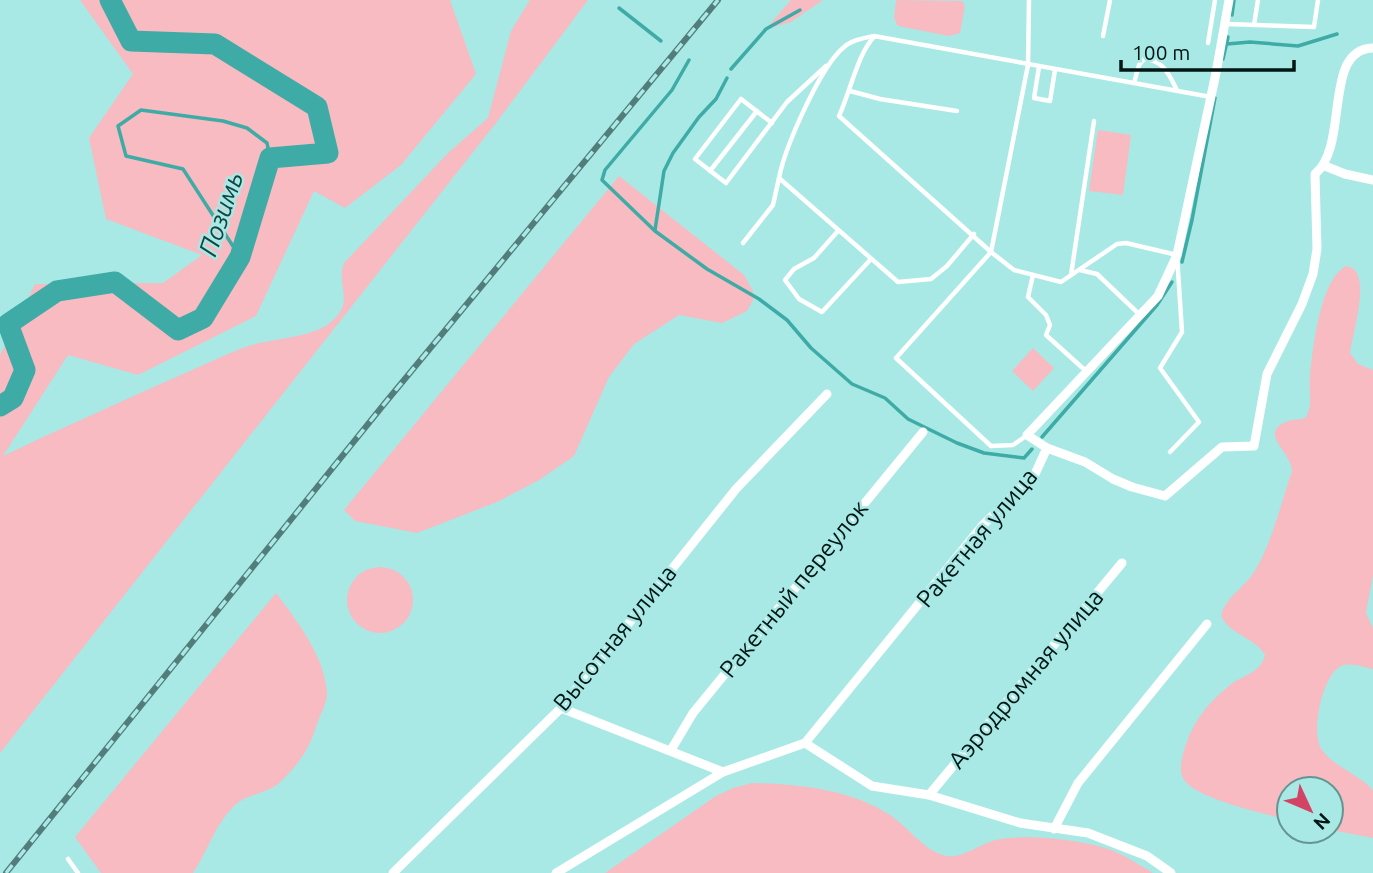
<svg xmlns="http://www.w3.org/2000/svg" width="1373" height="873" viewBox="0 0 1373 873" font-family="Ubuntu,sans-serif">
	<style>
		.green { fill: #f7bbc1 }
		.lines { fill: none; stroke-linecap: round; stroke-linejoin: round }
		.stream { stroke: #3eaba6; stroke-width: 3.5 }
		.river { stroke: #3eaba6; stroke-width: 21 }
		.service { stroke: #fff; stroke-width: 4.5 }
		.minor { stroke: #fff; stroke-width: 9 }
		.rail-casing { stroke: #527d7b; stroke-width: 6 }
		.rail { stroke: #a8e9e5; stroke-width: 3.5; stroke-dasharray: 10; stroke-linecap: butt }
		.labels { text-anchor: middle; stroke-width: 5; stroke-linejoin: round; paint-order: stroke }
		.street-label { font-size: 24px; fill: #001615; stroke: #a8e9e5 }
		.water-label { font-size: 26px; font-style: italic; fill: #154543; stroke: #a8e9e5 }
	</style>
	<rect width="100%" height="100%" fill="#a8e9e5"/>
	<g class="green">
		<path d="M80 0H450L476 74 401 165 345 208 314 191 256 316 138 375 68 355 3 456C57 430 112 406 167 381 193 370 219 357 245 347 268 339 308 338 327 325 358 303 335 287 344 263L448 153 488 118 511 31 530 0H588L496 123 0 753V355L35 284 163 283 202 255 106 219 89 138 133 74Z"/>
		<polygon points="791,0 823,0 791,22 766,29"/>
		<polygon points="896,0 962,1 965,6 960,33 949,36 898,26 894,18"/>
		<polygon points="1098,130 1131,135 1123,195 1089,191"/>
		<polygon points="619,176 744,275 753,291 753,300 747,311 722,323 679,315 634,344 609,377 574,456 539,480 497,502 417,533 355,521 344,510"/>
		<path d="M1346 266C1373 269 1354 327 1350 353L1358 364 1373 370V575L1366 613 1373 628V669C1364 667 1350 662 1341 666 1322 675 1310 734 1322 750 1333 766 1358 774 1373 790V838L1331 830V789H1289V820C1267 814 1189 798 1182 776 1179 767 1183 753 1186 744 1194 720 1210 701 1230 685 1243 675 1261 673 1265 655 1255 637 1231 636 1221 616 1225 597 1247 586 1256 569 1273 539 1281 503 1292 471 1292 452 1256 433 1288 421 1293 419 1299 420 1305 418 1314 406 1308 390 1310 376 1313 347 1320 280 1346 266Z"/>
		<polygon points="1033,348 1054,368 1033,391 1012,371"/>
		<circle cx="380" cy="600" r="33"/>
		<path d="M276 593C297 621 324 655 327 692 328 702 319 717 316 727 309 750 296 768 278 784 266 794 246 794 235 805 215 824 208 851 193 873H101L75 837Z"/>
		<path d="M752 783C798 784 850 789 890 815 908 827 924 851 946 856 964 859 983 841 1001 839 1030 834 1088 840 1116 852 1129 858 1141 866 1153 873H605L716 796 733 788Z"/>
	</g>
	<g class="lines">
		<g class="stream">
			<polyline points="619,8 661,41"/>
			<polyline points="1232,15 1234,0"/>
			<polyline points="1227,44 1250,42 1298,46 1337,34"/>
			<polyline points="1223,59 1228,37"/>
			<polyline points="689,60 672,90 605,170 602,180 655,231 707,269 759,299 787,320 811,348 852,384 885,398 908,419 957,443 984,453 1024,458 1032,449"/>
			<polyline points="731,69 766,29 800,10"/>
			<polyline points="655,230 664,171 673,153 699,117 716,99 727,78"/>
			<polyline points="240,257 183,169 126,156 118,126 141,110 223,121 247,128 267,143 270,158"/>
			<polyline points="1182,262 1192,220 1215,98"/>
			<polyline points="1042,437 1157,305 1172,282"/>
		</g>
		<polyline class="river" points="0,406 13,398 25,370 8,324 57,291 115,282 178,330 203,318 240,257 270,158 328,153 317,107 215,44 131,41 110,0"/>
		<g class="service">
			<polyline points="1226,24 1314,27 1318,0"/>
			<polyline points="1254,25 1258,0"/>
			<polyline points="1103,36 1110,0"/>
			<path d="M874 37C858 53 850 92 839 116L991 252 1014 270 1061 282 1117 244 1126 243 1177 255 1182 332 1160 368 1199 422 1170 452"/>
			<polyline points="1208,43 1215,0"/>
			<polyline points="1039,67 1034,98 1050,101 1055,70"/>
			<path d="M1134 83 1139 65 1144 59C1164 60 1169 75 1177 90"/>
			<polyline points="850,91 880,99 957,111"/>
			<polyline points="772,123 741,99 695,159 726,183 787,102 826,66"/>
			<polyline points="710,171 757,111"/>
			<polyline points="838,231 814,258 794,269 785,280 799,299 822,312 871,259"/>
			<path d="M974 234 947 266 931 279 898 282 779 178C785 147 820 67 844 47 852 40 864 38 874 36L1211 97"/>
			<polyline points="743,243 773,205 779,178"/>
			<polyline points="1080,270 1097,274 1140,315"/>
			<polyline points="1033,275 1028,297 1046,315 1050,325 1046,335 1087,372"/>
			<polyline points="1071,275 1094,121"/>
			<polyline points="1026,436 1013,445 991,446 896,358 991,252 1028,65 1029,0"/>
			<polyline points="68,859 78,873"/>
		</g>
		<g class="minor">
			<polyline points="1325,166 1345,174 1373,180"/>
			<path d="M1047 448 1085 462 1113 479 1132 487 1165 496 1222 447 1254 446 1267 374 1302 304 1313 274 1317 249 1315 174C1350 145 1322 49 1373 48"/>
			<polyline points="561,708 723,772"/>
			<polyline points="805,743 872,786 929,795 1020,823 1088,833 1147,856 1171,873"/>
			<polyline points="671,750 693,713 923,432"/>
			<polyline points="929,795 1122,563"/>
			<polyline points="1054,829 1078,783 1207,624"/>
			<polyline points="393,873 561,708 736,489 827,394"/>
			<polyline points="556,873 723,772 805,743 982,526 1035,474 1047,448 1027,435 1158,296 1177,255 1216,73 1229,0"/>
		</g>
		<defs>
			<polyline id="rail" points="6,873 385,403 718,0"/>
		</defs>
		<use href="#rail" class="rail-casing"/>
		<use href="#rail" class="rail"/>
	</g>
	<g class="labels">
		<g class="street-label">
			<text transform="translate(977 538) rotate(-50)" y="8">Ракетная улица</text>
			<text transform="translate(794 589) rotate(-51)" y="8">Ракетный переулок</text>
			<text transform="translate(615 638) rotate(-51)" y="8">Высотная улица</text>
			<text transform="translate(1026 679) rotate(-50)" y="8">Аэродромная улица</text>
		</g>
		<g class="water-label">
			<text transform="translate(221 214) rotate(-71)" y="9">Позимь</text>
		</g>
	</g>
	<g transform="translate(1310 810) rotate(134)"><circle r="33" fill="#a8e9e5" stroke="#659592" stroke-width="2"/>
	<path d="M0-5L12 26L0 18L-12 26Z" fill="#d34364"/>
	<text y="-10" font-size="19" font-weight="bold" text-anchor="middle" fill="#001615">N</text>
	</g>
	<path d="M1121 60v10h173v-10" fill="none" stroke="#001615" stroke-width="3.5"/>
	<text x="1132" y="60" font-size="21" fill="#001615" stroke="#a8e9e5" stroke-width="5" paint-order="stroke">100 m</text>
</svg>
